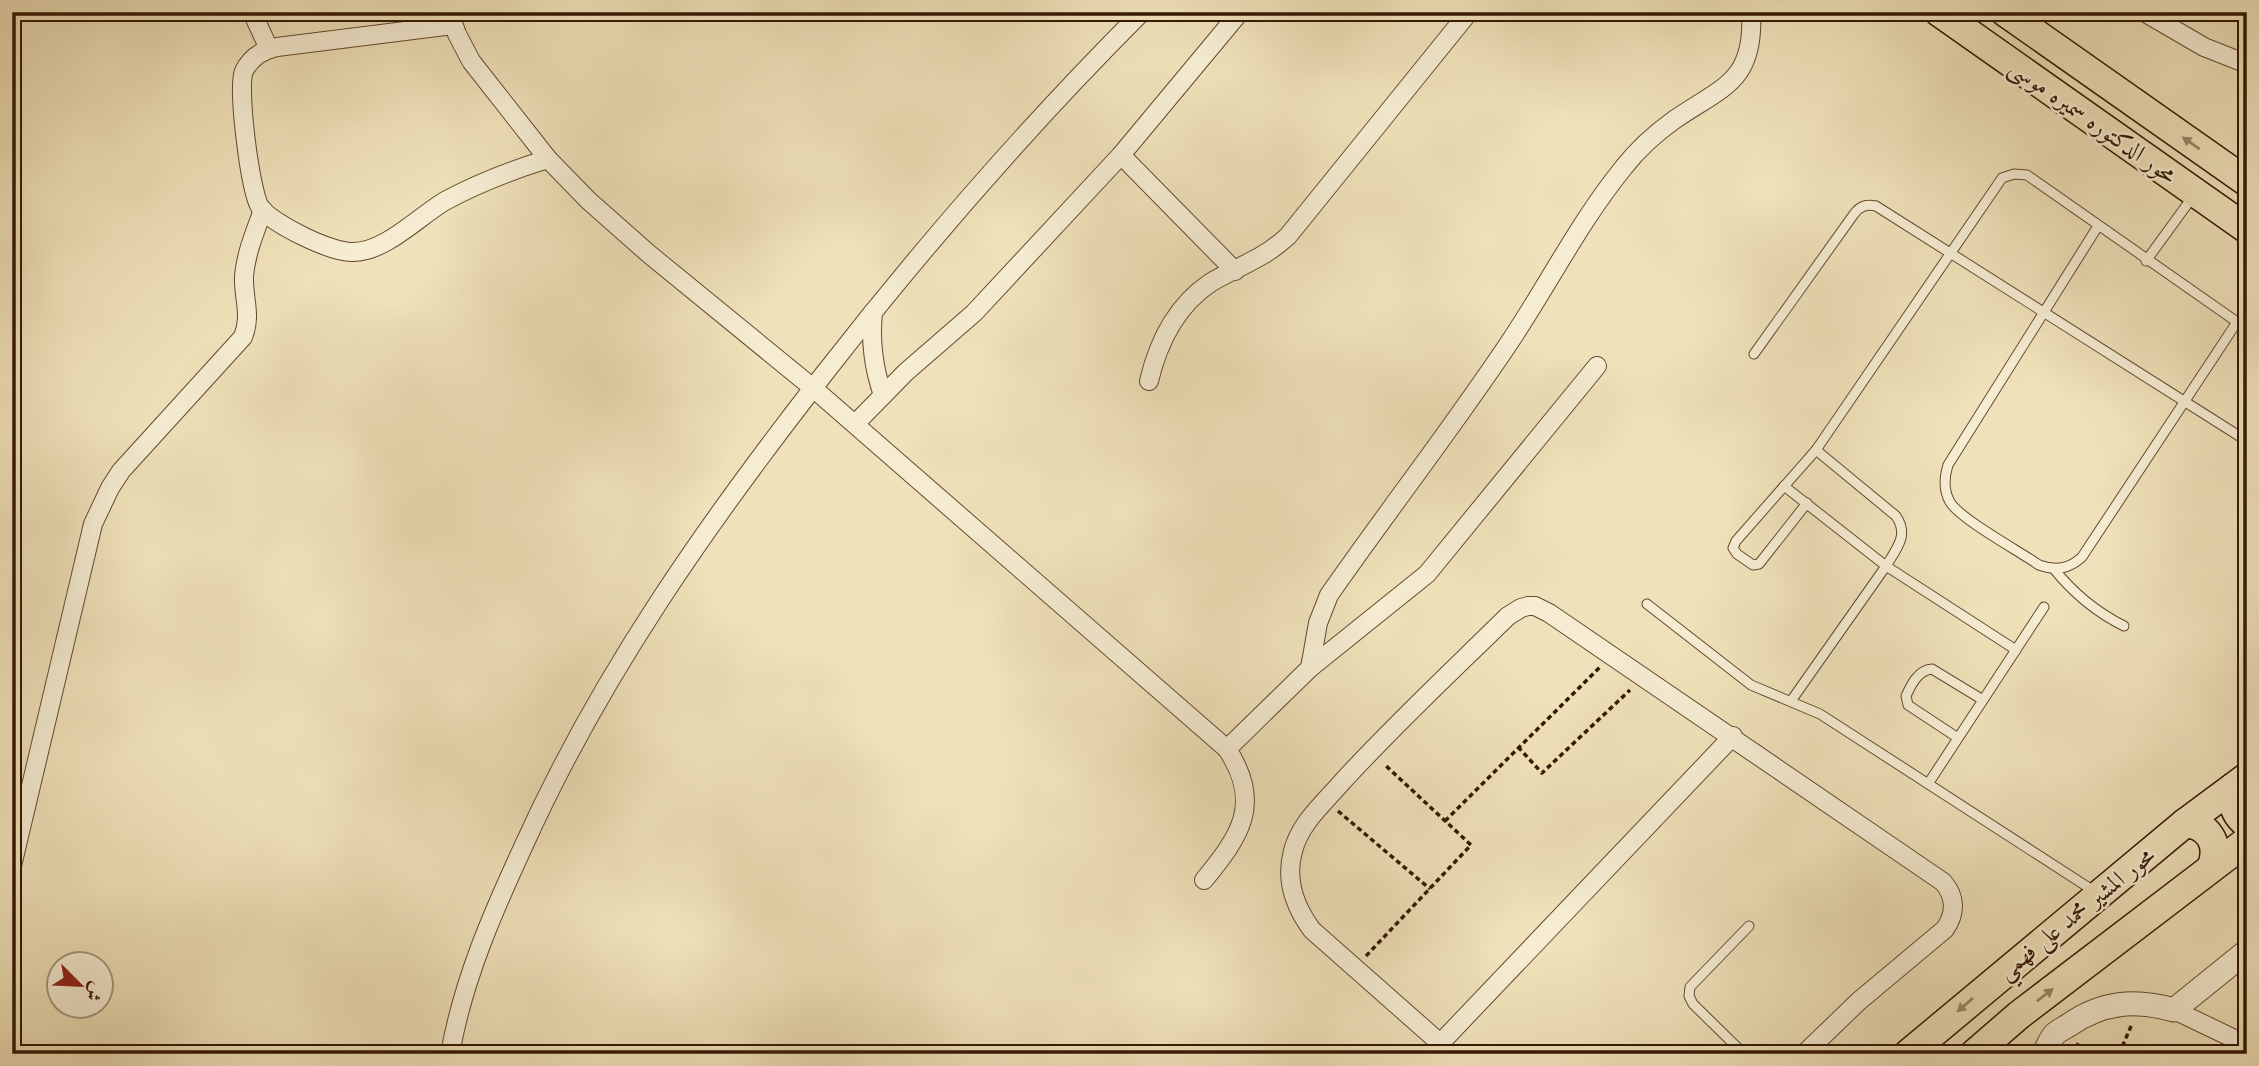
<svg xmlns="http://www.w3.org/2000/svg" width="2259" height="1066" viewBox="0 0 2259 1066" font-family="Cardo,Amiri,serif">
	<style>
		.lines { fill: none; stroke-linecap: round; stroke-linejoin: round }
		.service-casing { stroke: #644a31; stroke-width: 11 }
		.minor-casing { stroke: #644a31; stroke-width: 20 }
		.tertiary-casing { stroke: #644a31; stroke-width: 25 }
		.primary-casing { stroke: #351804; stroke-width: 31 }
		.path { stroke: #351804; stroke-width: 3.5; stroke-dasharray: 5 3.5; stroke-linecap: butt }
		.service { stroke: #f5ecd2; stroke-width: 9 }
		.minor { stroke: #f5ecd2; stroke-width: 18 }
		.tertiary { stroke: #f5ecd2; stroke-width: 23 }
		.primary { stroke: #efe1b9; stroke-width: 28 }
		.oneway { fill: #9b8768 }
		.labels { text-anchor: middle; stroke-width: 5; stroke-linejoin: round; paint-order: stroke }
		.street-label { font-size: 24px; fill: #351804; stroke: #f5ecd2 }
	</style>
	<rect width="100%" height="100%" fill="#efe1b9"/>
	<filter id="stains"><feTurbulence type="fractalNoise" baseFrequency=".00286" numOctaves="4"/><feColorMatrix values="0 0 0 0 .2 0 0 0 0 .09 0 0 0 0 .02 0 0 0 .5 -.17"/></filter>
	<radialGradient id="worn" r=".72"><stop offset=".6" stop-color="#630" stop-opacity="0"/><stop offset="1" stop-color="#630" stop-opacity=".3"/></radialGradient>
	<g class="lines">
		<defs>
			<g id="service">
				<path d="M2098 226 1948 465C1944 478 1943 490 1950 502 1960 519 2019 551 2039 565 2056 571 2069 569 2082 557L2237 322"/>
				<polyline points="2146,261 2194,195"/>
				<path d="M1754 354 1854 214C1860 206 1866 204 1876 206L2247 441"/>
				<polyline points="1784,486 1886,566 2016,650"/>
				<polyline points="1807,503 1759,564 1753,565 1737,554 1733,548 1736,541 1816,450 2002,178 2014,174 2027,175 2247,329"/>
				<path d="M2054 569C2074 594 2096 612 2124 626"/>
				<polyline points="1647,604 1751,685 1820,714 2097,893"/>
				<path d="M1791 701 1886 566C1897 548 1909 535 1896 516L1816 450"/>
				<path d="M1958 738 1908 705 1906 696C1911 685 1918 670 1932 669L1983 700"/>
				<polyline points="1928,784 2044,607"/>
				<polyline points="1744,1054 1693,1004 1689,996 1690,987 1749,926"/>
			</g>
			<g id="minor">
				<polyline points="252,12 269,49"/>
				<path d="M449 12 457 34 471 61 548 159 589 201 649 254 813 388 1227 749C1263 804 1240 836 1204 880"/>
				<polyline points="2144,12 2204,47 2247,64"/>
				<path d="M453 25 277 47C263 50 251 57 244 71 237 87 250 191 260 207 272 224 332 253 353 252 385 252 418 217 445 201 478 183 512 170 548 159"/>
				<polyline points="1121,155 1235,271"/>
				<path d="M873 312C870 342 873 367 883 395"/>
				<path d="M1149 381C1158 343 1176 306 1210 283 1238 266 1262 260 1288 236L1469 12"/>
				<polyline points="855,424 906,372 974,313 1121,155 1240,12"/>
				<path d="M1310 668 1318 623 1329 595C1389 509 1453 427 1511 340 1549 283 1580 221 1624 167 1638 149 1656 133 1674 120 1722 87 1755 82 1751 12"/>
				<polyline points="1227,749 1310,668 1427,574 1597,366"/>
				<path d="M12 866 93 524 110 488 121 471 243 337C252 315 243 298 244 276 246 253 255 232 263 210"/>
				<polyline points="2174,1010 2247,1045"/>
				<path d="M1440 1043 1312 930C1295 907 1285 880 1293 851 1300 823 1324 803 1342 782 1395 724 1452 671 1508 616L1521 608 1528 606H1535L1549 613 1943 882C1956 897 1956 913 1945 929L1859 1001 1804 1054"/>
				<path d="M450 1054C463 980 493 912 524 845 601 674 709 521 824 374 923 247 1028 126 1142 12"/>
				<polyline points="1430,1054 1733,736"/>
			</g>
			<path id="tertiary" d="M2044 1054C2047 1048 2050 1039 2055 1034 2058 1031 2064 1028 2069 1025 2102 1002 2135 999 2174 1010L2247 951"/>
			<g id="primary">
				<polyline points="1939,12 2247,229"/>
				<polyline points="2005,12 2247,182"/>
				<path d="M2234 787C2231 802 2234 814 2247 824"/>
				<path d="M2185 823C2209 825 2220 844 2212 866"/>
				<polyline points="1908,1054 2185,823 2247,777"/>
				<polyline points="1974,1054 2019,1015 2247,841"/>
			</g>
		</defs>
		<use href="#service" class="service-casing"/>
		<use href="#minor" class="minor-casing"/>
		<use href="#tertiary" class="tertiary-casing"/>
		<use href="#primary" class="primary-casing"/>
		<g class="path">
			<polyline points="1518,747 1542,773 1630,690"/>
			<polyline points="1338,811 1430,889"/>
			<polyline points="1445,821 1600,667"/>
			<polyline points="1366,956 1471,845 1384,764"/>
			<polyline points="2076,1044 2098,1054"/>
			<polyline points="2119,1054 2132,1024"/>
		</g>
		<use href="#service" class="service"/>
		<use href="#minor" class="minor"/>
		<use href="#tertiary" class="tertiary"/>
		<use href="#primary" class="primary"/>
	</g>
	<defs><path id="oneway-solid" d="M-6-.8H1V-3.2L6.5 0L1 3.2V.8H-6Z" transform="scale(1.75)"/></defs>
	<g class="oneway">
		<use href="#oneway-solid" transform="translate(2191 143) rotate(-145)"/>
		<use href="#oneway-solid" transform="translate(2045 995) rotate(-38)"/>
		<use href="#oneway-solid" transform="translate(1965 1005) rotate(139)"/>
	</g>
	<g class="labels">
		<g class="street-label">
			<text transform="translate(2093 121) rotate(35)" y="8">محور الدكتوره سميره موسى</text>
			<text transform="translate(2076 913) rotate(-39)" y="8">محور المشير محمد على فهمي</text>
		</g>
	</g>
	<rect width="2259" height="1066" fill="none" stroke="#efe1b9" stroke-width="42"/>
	<rect x="14" y="14" width="2231" height="1038" fill="none" stroke="#351804" stroke-width="3.5"/>
	<rect x="21" y="21" width="2217" height="1024" fill="none" stroke="#351804" stroke-width="2"/>
	<g transform="translate(80 985) rotate(114)"><circle r="33" fill="#f5ecd2" stroke="#a89780" stroke-width="2"/>
	<path d="M0-5L12 26L0 18L-12 26Z" fill="#8f2418"/>
	<text y="-10" font-size="19" font-weight="bold" text-anchor="middle" fill="#351804">ش</text>
	</g>
	<rect width="100%" height="100%" filter="url(#stains)"/>
	<rect width="100%" height="100%" fill="url(#worn)"/>
</svg>
